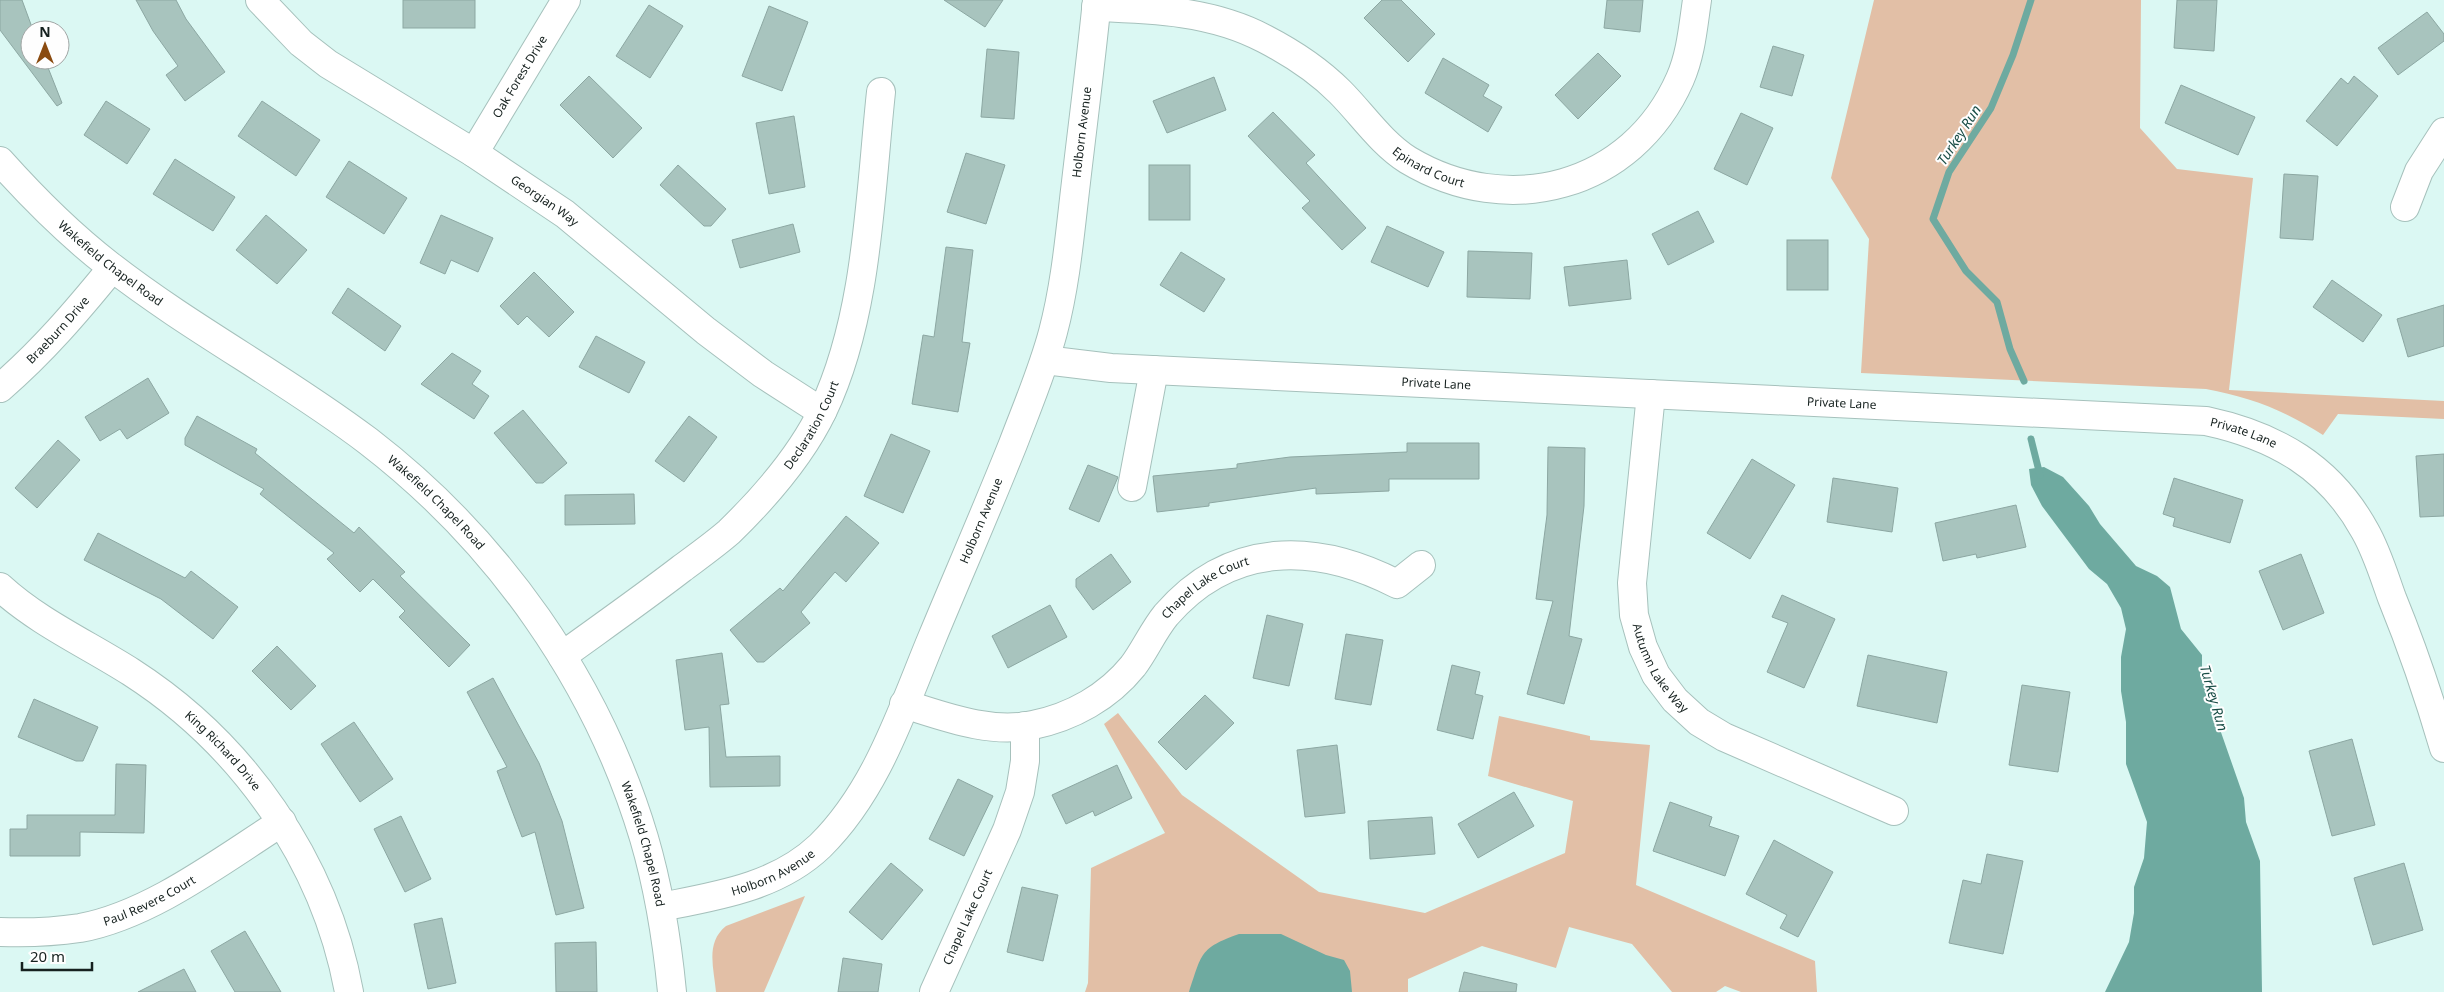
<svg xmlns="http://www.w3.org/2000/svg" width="2444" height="992" viewBox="0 0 2444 992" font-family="'Noto Sans',sans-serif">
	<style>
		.green { fill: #e2bfa6 }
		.water { fill: #6eaaa0 }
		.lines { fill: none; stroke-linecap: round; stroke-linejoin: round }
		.stream { stroke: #6eaaa0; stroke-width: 7 }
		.building { fill: #a8c4be; stroke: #8ca7a2 }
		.minor-casing { stroke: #a6c1bc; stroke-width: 30 }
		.tertiary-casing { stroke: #a6c1bc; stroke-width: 30 }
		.secondary-casing { stroke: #a6c1bc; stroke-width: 30 }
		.minor { stroke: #fff; stroke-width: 28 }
		.tertiary { stroke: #fff; stroke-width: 28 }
		.secondary { stroke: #fff; stroke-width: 28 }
		.labels { text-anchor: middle; stroke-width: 4; stroke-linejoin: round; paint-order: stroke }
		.street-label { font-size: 12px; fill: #16211f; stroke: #fefefe }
		.water-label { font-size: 14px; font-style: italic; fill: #194d46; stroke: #fefefe }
	</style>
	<rect width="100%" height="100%" fill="#dbf8f3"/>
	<g class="green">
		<path d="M1874 0H2141L2140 128 2177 169 2253 178 2229 390 2444 401V419L2338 414 2323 435C2286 411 2250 397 2206 389L1861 373 1869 239 1831 178Z"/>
		<polygon points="1118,713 1182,795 1319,892 1425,913 1565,853 1573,801 1488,776 1499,716 1590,736 1590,740 1650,745 1636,885 1815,961 1817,992 1741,992 1725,986 1716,992 1672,992 1632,944 1569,927 1556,968 1482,946 1408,979 1408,992 1085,992 1088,983 1091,868 1165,833 1104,724"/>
		<path d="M805 896 764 992H716C714 968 705 943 726 926Z"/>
	</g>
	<g class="water">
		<polygon points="2044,467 2063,477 2089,506 2100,524 2136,566 2157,576 2170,587 2181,629 2202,655 2202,678 2244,798 2246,822 2260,861 2262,992 2105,992 2129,942 2134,913 2134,887 2144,858 2147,822 2126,764 2126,722 2121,691 2121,657 2126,629 2121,608 2107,584 2089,569 2042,506 2031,485 2029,469"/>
		<path d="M1239 934H1281L1326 955 1344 960 1350 971 1352 992H1189C1202 954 1199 948 1239 934Z"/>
	</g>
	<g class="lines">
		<g class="stream">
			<polyline points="2024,381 2010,349 1997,302 1966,271 1933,219 1949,172 1991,108 2013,55 2031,0"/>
			<polyline points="2031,439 2040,475"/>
		</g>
	</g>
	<g class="building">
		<polygon points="0,0 22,0 33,30 30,30 30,60 45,60 62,103 57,106 0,30"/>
		<polygon points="136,0 176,0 186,19 225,72 185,101 166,75 178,66 153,31"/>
		<rect x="403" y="0" width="72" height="28"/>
		<polygon points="944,0 1003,0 985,27"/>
		<polygon points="1382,0 1401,0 1435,34 1408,62 1364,18"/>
		<polygon points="1607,0 1643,0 1640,32 1604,28"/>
		<polygon points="2177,0 2217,0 2214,51 2174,48"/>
		<polygon points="649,5 683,26 650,78 616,56"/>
		<polygon points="769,6 808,22 782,91 742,76"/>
		<polygon points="2427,12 2444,34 2444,41 2398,75 2378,48"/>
		<polygon points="1773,46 1804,55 1792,96 1760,87"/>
		<polygon points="987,49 1019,52 1014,119 981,117"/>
		<polygon points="1598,53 1621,76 1578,119 1555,95"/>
		<polygon points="1443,58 1489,85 1483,96 1502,107 1488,132 1425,93"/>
		<polygon points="589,76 642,128 613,158 560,105"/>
		<polygon points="2354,76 2378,96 2337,146 2306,121 2341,78 2348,84"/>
		<polygon points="1214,77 1226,110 1167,133 1153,101"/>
		<polygon points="2181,85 2255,117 2238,155 2165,123"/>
		<polygon points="106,101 150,129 127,164 84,135"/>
		<polygon points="262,101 320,140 296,176 238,136"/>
		<polygon points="1273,112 1315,155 1306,163 1366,228 1342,250 1302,208 1310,201 1248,136"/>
		<polygon points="1741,113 1773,128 1747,185 1714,169"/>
		<polygon points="794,116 805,187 769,194 756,123"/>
		<polygon points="966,153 1005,165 986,224 947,212"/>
		<polygon points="175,159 235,197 213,231 153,194"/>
		<polygon points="349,161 407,198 384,234 326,197"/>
		<polygon points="678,165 726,209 711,226 704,226 660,185"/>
		<rect x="1149" y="165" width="41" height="55"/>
		<polygon points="2284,174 2318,176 2313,240 2280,238"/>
		<polygon points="1698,211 1714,242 1668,265 1652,234"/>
		<polygon points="266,215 307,250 277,284 236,250"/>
		<polygon points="441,215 493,238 478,272 451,260 445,274 420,263"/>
		<polygon points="793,224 800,252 740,268 732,240"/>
		<polygon points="1387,226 1444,252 1428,287 1371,262"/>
		<rect x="1787" y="240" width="41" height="50"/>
		<polygon points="946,247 973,250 962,342 970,343 958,412 912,404 923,335 934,337"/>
		<polygon points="1468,251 1532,253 1530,299 1467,297"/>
		<polygon points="1181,252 1225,279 1204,312 1160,285"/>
		<polygon points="1627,260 1631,299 1569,306 1564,267"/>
		<polygon points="534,272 574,312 549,337 527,316 518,325 500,306"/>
		<polygon points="2332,280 2382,315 2363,342 2313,307"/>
		<polygon points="348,288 401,326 385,351 332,313"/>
		<polygon points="2444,305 2444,346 2408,357 2397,319"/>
		<polygon points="596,336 645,362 629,393 579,367"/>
		<polygon points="452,353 481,371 472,384 489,396 474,419 421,384"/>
		<polygon points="148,378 169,413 127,439 120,429 100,441 85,417"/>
		<polygon points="523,410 567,463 543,483 536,483 494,433"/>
		<polygon points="197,416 257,449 255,453 354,533 359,527 405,572 400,576 470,645 449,667 399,617 405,611 373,579 360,592 327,559 334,553 260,494 264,489 185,445 185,438"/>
		<polygon points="689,416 717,437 684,482 655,461"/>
		<polygon points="891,434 930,451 903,513 864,496"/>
		<polygon points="58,440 80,460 37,508 15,488"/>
		<polygon points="1407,443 1479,443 1479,479 1389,479 1389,491 1316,494 1316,488 1209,503 1209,506 1157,512 1153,476 1237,468 1237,464 1290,457 1407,452"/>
		<polygon points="1548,447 1585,448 1584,506 1569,636 1582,639 1564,704 1527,694 1553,601 1536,599 1547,515"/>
		<polygon points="2444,454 2444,516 2420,517 2416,456"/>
		<polygon points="1752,459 1795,485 1750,559 1707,533"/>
		<polygon points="1088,465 1118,477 1099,522 1069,509"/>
		<polygon points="1833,478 1898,488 1892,532 1827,522"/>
		<polygon points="2174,478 2243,500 2230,543 2173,526 2175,518 2163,514"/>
		<polygon points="634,494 635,524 565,525 565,495"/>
		<polygon points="2016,505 2026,547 1977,558 1976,554 1943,561 1935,523"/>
		<polygon points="846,516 879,543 846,582 835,572 801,612 810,623 764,662 757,662 730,630 780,588 783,591"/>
		<polygon points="98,533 185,578 191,571 238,607 213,639 161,599 84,560"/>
		<polygon points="1111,554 1131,582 1093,610 1076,587 1076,579"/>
		<polygon points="2301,554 2324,613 2283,630 2259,571"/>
		<polygon points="1782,595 1835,619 1804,688 1767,672 1788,623 1772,617"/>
		<polygon points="1050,605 1067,637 1008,668 992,636"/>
		<polygon points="1267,615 1303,624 1289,686 1253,678"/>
		<polygon points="1346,634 1383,640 1371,705 1335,699"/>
		<polygon points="277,646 316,686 291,710 252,671"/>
		<polygon points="722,653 729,704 720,705 726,757 780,756 780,786 710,787 709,727 685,730 676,660"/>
		<polygon points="1868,655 1947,672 1937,723 1857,706"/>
		<polygon points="1452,665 1480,672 1475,694 1483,696 1473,739 1437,730"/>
		<polygon points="493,678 539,763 562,821 584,908 556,915 535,832 522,837 497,771 507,767 467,692"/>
		<polygon points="2022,685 2070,692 2058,772 2009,765"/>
		<polygon points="1205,695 1234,723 1186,770 1158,742"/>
		<polygon points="34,699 98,727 83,761 76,761 18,737"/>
		<polygon points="354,722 393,779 360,802 321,744"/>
		<polygon points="2352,739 2375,825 2332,836 2309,751"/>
		<polygon points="1337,745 1345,813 1305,817 1297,750"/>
		<polygon points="116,764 146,765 144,833 80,832 80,856 10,856 10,829 27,829 27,815 115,815"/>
		<polygon points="1117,765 1132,798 1095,816 1093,811 1066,824 1052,795"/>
		<polygon points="958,779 993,796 964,856 929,839"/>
		<polygon points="1514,792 1534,826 1478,858 1458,824"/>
		<polygon points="1670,802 1712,817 1709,826 1739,836 1725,876 1653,851"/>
		<polygon points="401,816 431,879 405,892 374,829"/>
		<polygon points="1432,817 1435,854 1370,859 1368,821"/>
		<polygon points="1774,840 1833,872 1798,937 1780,928 1787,915 1746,894"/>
		<polygon points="1987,854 2023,861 2003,954 1949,943 1963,880 1981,884"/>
		<polygon points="891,863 923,890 882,940 849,912"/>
		<polygon points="2404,863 2423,930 2373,945 2354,878"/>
		<polygon points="1022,887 1058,895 1043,961 1007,952"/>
		<polygon points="442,918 456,983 428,989 414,924"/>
		<polygon points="245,931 281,992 235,992 211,951"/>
		<polygon points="596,942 597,992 556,992 555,943"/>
		<polygon points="843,958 882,964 878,992 838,992"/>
		<polygon points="184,969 196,992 138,992"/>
		<polygon points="1464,972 1517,984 1516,992 1459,992"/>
	</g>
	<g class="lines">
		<defs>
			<g id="minor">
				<path id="s1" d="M260 0 301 43 328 64 474 153 565 214 706 331 763 374 822 412"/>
				<path id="s2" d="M1096 7C1153 9 1213 11 1265 39 1292 53 1318 70 1340 92 1362 114 1381 143 1408 160 1508 220 1632 188 1680 79 1691 54 1693 27 1697 0"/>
				<path id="s3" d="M474 153 566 0"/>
				<polyline points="2405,207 2419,171 2444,132"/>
				<path id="s4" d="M1045 360 1111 368 2206 421C2276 436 2330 467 2365 531 2377 552 2384 576 2392 598 2412 647 2429 697 2444 748"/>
				<path id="s5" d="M1651 394 1632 583 1634 615 1643 647 1656 675 1675 700 1699 722 1724 737 1894 811"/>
				<polyline points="1132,487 1154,370"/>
				<path id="s6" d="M0 587C38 622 87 644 131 672 243 744 325 861 349 992"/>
				<path id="s7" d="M562 656C602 627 642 599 681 569 697 557 714 545 729 532 766 496 801 456 823 410 868 316 870 194 881 92"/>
				<path id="s8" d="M904 704C946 717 989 734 1033 725 1072 717 1108 697 1133 666 1145 650 1153 631 1166 615 1230 541 1315 542 1397 584L1421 565"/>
				<path id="s9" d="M661 907C717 896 777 887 820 846 877 790 902 710 932 638 959 573 987 509 1013 444 1027 407 1043 370 1053 332 1066 283 1070 232 1076 182 1083 122 1091 61 1097 0"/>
				<path id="s10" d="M0 932C27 933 53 932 80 928 151 915 222 860 282 822"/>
				<path id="s11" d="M934 992 1007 830 1020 792 1025 761V726"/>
			</g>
			<g id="tertiary">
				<path id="s12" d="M0 388C42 352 77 311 112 268"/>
			</g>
			<g id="secondary">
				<path id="s13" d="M0 161C34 199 69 234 109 265 191 329 285 378 368 441 498 541 597 681 644 838 659 889 667 940 672 992"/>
			</g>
		</defs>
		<use href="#minor" class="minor-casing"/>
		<use href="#tertiary" class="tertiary-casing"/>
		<use href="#secondary" class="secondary-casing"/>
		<use href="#minor" class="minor"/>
		<use href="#tertiary" class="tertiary"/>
		<use href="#secondary" class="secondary"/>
	</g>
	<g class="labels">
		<g class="street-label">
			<text dy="4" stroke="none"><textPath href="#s3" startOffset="89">Oak Forest Drive</textPath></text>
			<text dy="4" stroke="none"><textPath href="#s9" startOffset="942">Holborn Avenue</textPath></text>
			<text dy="4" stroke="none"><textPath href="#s2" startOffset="384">Epinard Court</textPath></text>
			<text dy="4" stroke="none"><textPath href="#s1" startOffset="350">Georgian Way</textPath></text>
			<text dy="4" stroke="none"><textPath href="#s13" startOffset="151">Wakefield Chapel Road</textPath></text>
			<text dy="4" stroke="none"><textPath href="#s12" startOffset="82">Braeburn Drive</textPath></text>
			<text dy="4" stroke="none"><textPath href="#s4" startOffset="392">Private Lane</textPath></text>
			<text dy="4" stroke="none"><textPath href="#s4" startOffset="798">Private Lane</textPath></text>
			<text dy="4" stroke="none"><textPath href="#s7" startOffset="344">Declaration Court</textPath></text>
			<text dy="4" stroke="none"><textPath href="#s4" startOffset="1202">Private Lane</textPath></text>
			<text dy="4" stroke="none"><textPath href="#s13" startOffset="556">Wakefield Chapel Road</textPath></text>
			<text dy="4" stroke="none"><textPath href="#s9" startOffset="538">Holborn Avenue</textPath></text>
			<text dy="4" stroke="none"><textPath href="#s8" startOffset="360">Chapel Lake Court</textPath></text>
			<text dy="4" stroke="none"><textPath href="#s5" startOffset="282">Autumn Lake Way</textPath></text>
			<text dy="4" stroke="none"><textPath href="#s6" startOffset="278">King Richard Drive</textPath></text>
			<text dy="4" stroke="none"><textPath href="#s13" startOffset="961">Wakefield Chapel Road</textPath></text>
			<text dy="4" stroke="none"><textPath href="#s9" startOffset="118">Holborn Avenue</textPath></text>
			<text dy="4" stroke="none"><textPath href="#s10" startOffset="155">Paul Revere Court</textPath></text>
			<text dy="4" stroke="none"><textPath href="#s11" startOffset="82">Chapel Lake Court</textPath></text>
		</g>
		<g class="water-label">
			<text transform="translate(1959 135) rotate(-57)" y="5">Turkey Run</text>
			<text transform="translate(2214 698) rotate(74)" y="5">Turkey Run</text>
		</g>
	</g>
	<g transform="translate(45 45)"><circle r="24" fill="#fefefe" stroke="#a1a6a5"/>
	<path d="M0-4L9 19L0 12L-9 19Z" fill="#8a4b10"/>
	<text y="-8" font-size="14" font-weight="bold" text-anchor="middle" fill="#16211f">N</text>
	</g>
	<path d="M22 962v8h70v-8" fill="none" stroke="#16211f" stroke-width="2.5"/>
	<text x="30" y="962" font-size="15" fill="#16211f" stroke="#fefefe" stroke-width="4" paint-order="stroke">20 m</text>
</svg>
